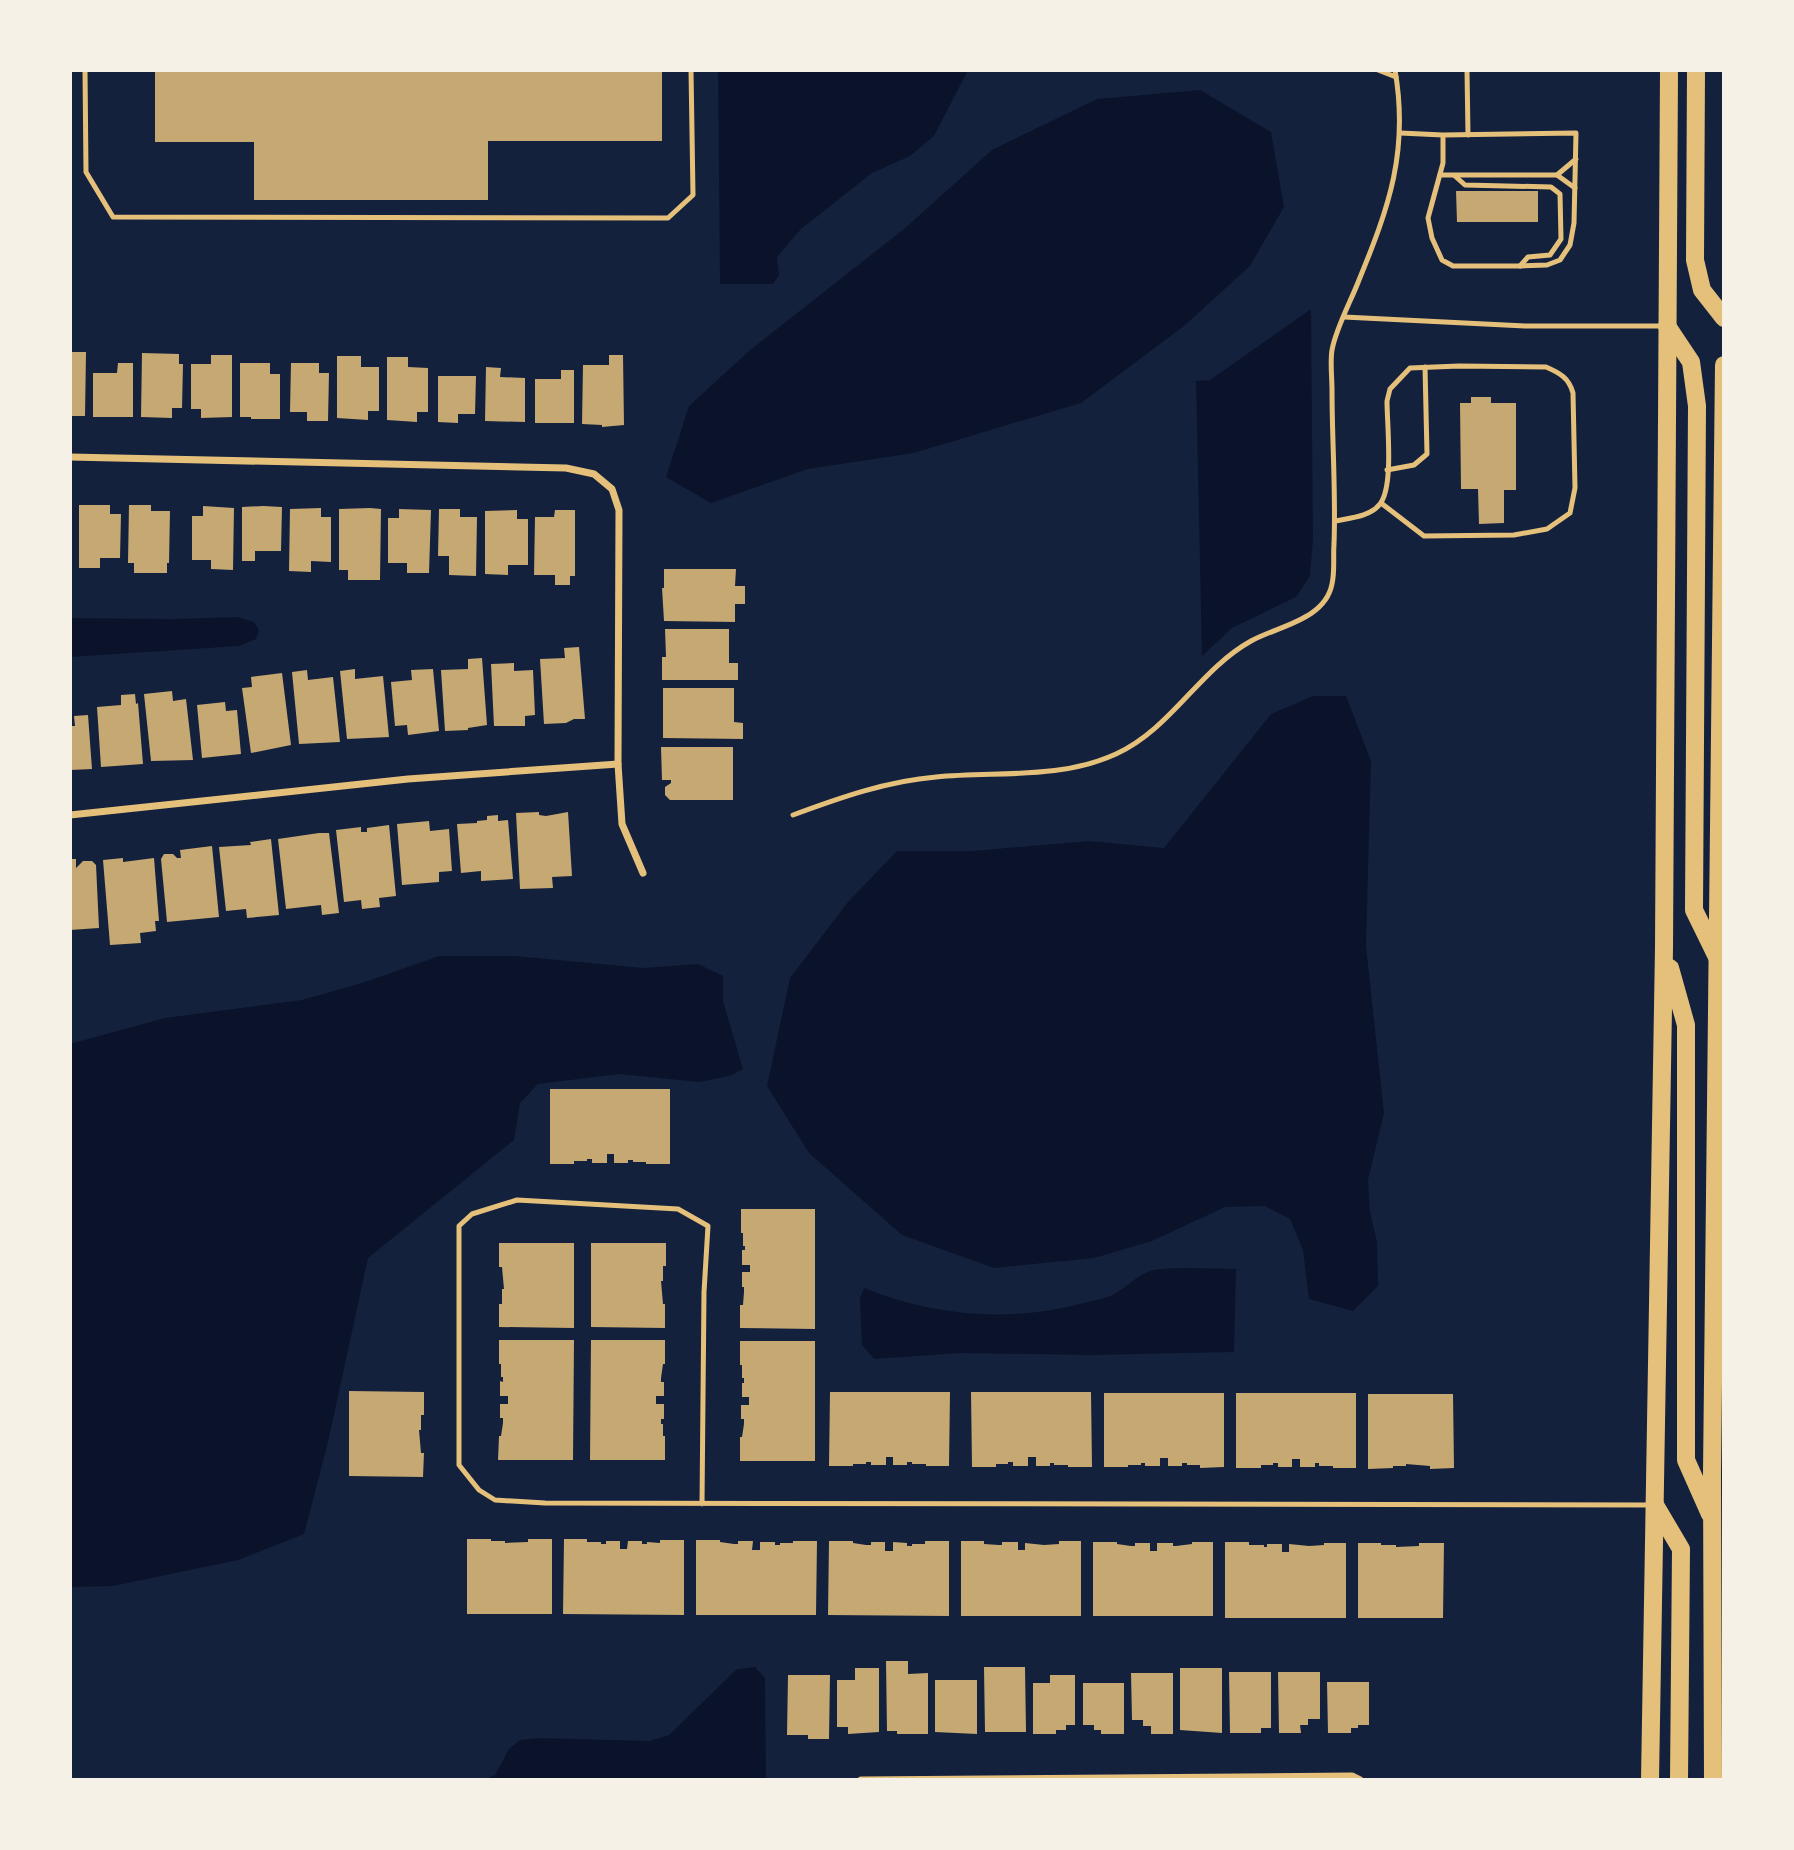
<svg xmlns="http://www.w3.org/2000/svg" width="1794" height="1850" viewBox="0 0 1794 1850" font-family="'Nunito Sans',sans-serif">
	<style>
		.water { fill: #0b132b }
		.building { fill: #c6a872 }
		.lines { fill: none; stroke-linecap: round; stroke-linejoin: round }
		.service { stroke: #e5c07b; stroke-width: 5 }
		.minor { stroke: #e5c07b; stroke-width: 7 }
		.primary { stroke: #e5c07b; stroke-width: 18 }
	</style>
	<rect width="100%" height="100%" fill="#14213d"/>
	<g class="water">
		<polygon points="718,70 968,70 934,136 910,156 872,173 801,229 777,257 779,275 773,284 720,284"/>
		<polygon points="1200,90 1271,132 1284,207 1250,266 1184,326 1081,403 914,453 808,469 711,503 666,477 689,406 749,351 904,229 992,150 1097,99"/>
		<polygon points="1311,309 1313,539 1310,576 1296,597 1232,628 1202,656 1196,381 1210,380"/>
		<polygon points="238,617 254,622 259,630 256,639 239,646 70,657 70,618 173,619"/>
		<polygon points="1313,696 1346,696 1371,761 1366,946 1384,1113 1368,1180 1370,1212 1377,1242 1378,1286 1353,1311 1309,1299 1303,1250 1290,1219 1265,1206 1225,1207 1152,1241 1094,1258 994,1268 902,1235 809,1153 767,1086 790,978 848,902 897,851 973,851 1089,841 1164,848 1271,714"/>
		<polygon points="439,956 515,956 644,968 698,964 723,976 723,1001 743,1069 730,1076 699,1082 619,1074 538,1084 520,1103 514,1140 368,1258 328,1442 304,1534 238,1560 113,1586 70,1587 70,1044 165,1018 302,1000 365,982"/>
		<path d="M1236 1269 1234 1352 1091 1355 960 1353 874 1359 862 1345 860 1298 864 1288C933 1316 1011 1323 1084 1303 1093 1300 1106 1299 1114 1294 1127 1287 1136 1276 1150 1271 1167 1266 1216 1269 1236 1269Z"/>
		<polygon points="755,1667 765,1678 766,1780 484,1780 495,1775 509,1749 520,1740 540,1738 649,1741 669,1735 737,1669"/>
	</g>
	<g class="building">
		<polygon points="155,70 662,70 662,141 488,141 488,200 254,200 254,142 155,142"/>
		<polygon points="1456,191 1538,191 1538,222 1457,222"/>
		<polygon points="70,352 86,352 85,416 70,416"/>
		<polygon points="142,353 179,354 179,364 183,364 182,408 172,408 172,418 141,417"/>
		<polygon points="211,355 232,355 232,417 201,418 201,409 191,409 191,364 211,364"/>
		<polygon points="609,355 623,355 624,425 602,427 602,425 582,424 583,365 609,365"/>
		<polygon points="337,356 361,356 361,367 379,367 379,411 368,411 368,420 337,418"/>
		<polygon points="387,357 408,357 408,367 428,368 428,412 417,412 417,422 387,420"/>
		<polygon points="118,363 133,363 133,417 93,417 93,373 117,373"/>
		<polygon points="240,363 270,363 270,374 280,374 280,419 251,419 251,417 240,417"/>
		<polygon points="291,363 319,363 319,373 329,373 328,421 307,421 307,412 290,412"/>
		<polygon points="486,367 501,368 500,377 525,378 525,422 485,421"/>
		<polygon points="561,370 574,370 574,423 535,423 535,379 561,379"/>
		<polygon points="438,376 476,376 475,414 458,414 458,423 438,422"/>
		<polygon points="1471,397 1491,397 1491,403 1516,403 1516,490 1504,490 1504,523 1479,524 1478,489 1461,489 1460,403 1471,403"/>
		<polygon points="79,505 110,505 110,514 121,514 120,558 100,558 100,568 79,568"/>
		<polygon points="129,505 151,505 151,511 170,511 169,563 167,563 167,573 134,573 134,563 128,563"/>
		<polygon points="203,506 234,508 233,570 211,569 211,560 192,560 192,516 203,516"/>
		<polygon points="263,506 282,507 281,551 255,551 255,561 242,561 242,507"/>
		<polygon points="321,508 321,517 331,517 331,562 311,561 311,572 289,571 290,509"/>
		<polygon points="370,508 381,509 380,580 348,580 348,570 339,570 339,509"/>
		<polygon points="399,509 431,510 429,573 407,573 407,563 388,563 388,518 399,518"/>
		<polygon points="439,509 460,509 460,517 477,517 476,576 449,575 449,556 438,556"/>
		<polygon points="517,510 517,519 528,519 528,565 508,565 508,575 485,574 485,511"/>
		<polygon points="555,510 575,510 575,576 570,576 570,585 555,585 555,575 534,575 535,517 554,517"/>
		<polygon points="664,569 736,569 735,586 745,586 745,604 735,604 735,622 664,621 662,588 664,588"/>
		<polygon points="665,629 729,629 729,663 738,663 738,680 662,680 662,657 666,657"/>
		<polygon points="579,647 585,719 574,719 566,723 544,724 540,659 565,658 564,648"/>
		<polygon points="482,658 487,725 468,728 468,730 445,731 441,670 468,669 468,659"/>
		<polygon points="514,663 514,671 533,670 535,715 525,716 525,726 494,726 491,664"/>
		<polygon points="355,669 355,679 383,676 389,737 347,739 340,671"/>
		<polygon points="433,669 439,731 408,735 407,725 395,726 391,682 412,680 411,670"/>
		<polygon points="307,670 308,680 333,677 340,742 299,744 292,672"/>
		<polygon points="282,673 291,745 251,753 242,688 252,687 251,677"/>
		<polygon points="663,688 734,688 734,722 743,723 743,739 663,738"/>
		<polygon points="172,691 173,701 186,699 193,760 151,761 144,694"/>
		<polygon points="135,694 136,704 138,703 143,764 101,767 97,707 121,705 121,695"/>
		<polygon points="225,702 226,711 237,710 241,754 202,758 197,705"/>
		<polygon points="88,715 92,769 70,770 70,726 75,726 74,716"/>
		<polygon points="661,747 733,747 733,800 670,800 665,795 665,787 671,783 671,780 662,780"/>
		<polygon points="539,812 539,815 546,816 568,812 572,876 552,877 553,888 520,889 516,813"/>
		<polygon points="498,815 498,821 508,820 513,879 481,881 481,871 461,873 457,824 477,823 477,821 487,820 487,816"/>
		<polygon points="429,821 430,831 449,829 452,871 439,872 439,882 402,885 397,824"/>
		<polygon points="389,825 396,896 379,898 380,907 362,909 361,900 344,902 336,830 361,827 361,832 367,832 367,828"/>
		<polygon points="319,833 329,833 339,913 322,915 321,905 286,909 278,839"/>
		<polygon points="271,839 279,915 247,918 246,909 226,911 219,847 251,845 250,842"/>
		<polygon points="212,846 219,917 167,922 161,859 164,854 173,854 177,858 181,858 180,850"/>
		<polygon points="123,858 123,862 154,858 159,921 155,921 156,931 140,933 141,943 110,945 103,860"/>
		<polygon points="70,859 76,859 76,868 83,861 92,861 96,865 99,928 70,930"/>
		<polygon points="550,1089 670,1089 670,1164 646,1164 646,1162 633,1162 633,1160 628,1160 628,1163 614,1163 614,1154 607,1154 607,1163 592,1163 592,1159 587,1159 587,1161 574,1161 574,1164 550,1164"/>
		<polygon points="741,1209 815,1209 815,1329 740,1328 740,1305 743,1305 744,1292 744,1287 742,1287 742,1272 750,1272 750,1265 742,1265 742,1250 745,1250 745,1246 743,1246 743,1233 741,1233"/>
		<polygon points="499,1243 574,1243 574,1328 499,1327 499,1304 502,1304 502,1289 504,1289 502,1267 499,1267"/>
		<polygon points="591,1243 666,1243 666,1266 663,1266 663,1281 661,1281 663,1304 665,1304 665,1328 591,1327"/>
		<polygon points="499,1340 574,1340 573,1460 498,1460 499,1436 501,1436 503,1423 503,1418 500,1418 500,1404 508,1404 508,1396 500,1396 500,1381 503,1382 503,1377 501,1377 501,1364 499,1364"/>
		<polygon points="591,1340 665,1340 665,1364 663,1364 661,1378 661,1382 664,1382 664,1396 656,1396 656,1404 664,1404 664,1419 661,1419 661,1424 663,1424 663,1436 665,1436 665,1460 590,1460"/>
		<polygon points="740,1341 815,1341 815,1461 740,1461 740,1437 742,1437 744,1424 744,1419 741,1419 741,1405 749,1405 749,1397 742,1397 742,1383 744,1383 744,1378 742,1378 742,1365 740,1365"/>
		<polygon points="349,1391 424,1392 424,1415 421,1415 421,1430 419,1430 421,1453 424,1453 423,1477 349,1476"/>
		<polygon points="830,1392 950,1392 949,1466 926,1466 926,1464 912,1464 912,1462 907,1462 907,1465 893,1465 893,1457 886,1457 886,1465 871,1465 871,1462 866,1462 866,1464 853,1464 853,1466 829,1466"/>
		<polygon points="971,1392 1091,1392 1092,1467 1068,1467 1068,1465 1054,1465 1054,1463 1050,1463 1050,1466 1036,1466 1036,1457 1028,1457 1028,1466 1013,1466 1013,1462 1008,1462 1008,1464 996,1464 996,1467 972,1467"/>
		<polygon points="1104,1393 1224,1393 1224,1467 1200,1468 1200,1465 1187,1465 1187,1463 1182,1463 1182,1466 1168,1466 1168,1458 1160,1458 1160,1466 1145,1466 1145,1463 1141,1463 1141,1465 1128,1465 1128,1467 1104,1467"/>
		<polygon points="1236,1393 1356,1393 1356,1468 1333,1468 1333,1466 1319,1466 1319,1463 1315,1463 1315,1467 1300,1467 1300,1459 1292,1459 1292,1467 1278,1467 1278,1463 1273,1463 1273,1465 1261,1465 1261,1468 1236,1468"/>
		<polygon points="1368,1394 1453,1394 1454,1468 1430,1469 1430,1466 1406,1464 1406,1466 1393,1466 1393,1468 1368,1469"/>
		<polygon points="467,1539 491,1539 491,1541 505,1541 505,1543 528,1542 528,1539 552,1539 552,1614 467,1614"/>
		<polygon points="564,1539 587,1539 587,1542 601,1542 601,1544 606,1544 606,1541 620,1541 620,1549 627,1549 628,1541 642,1541 642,1544 647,1544 647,1542 660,1543 660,1540 684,1540 684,1615 563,1614"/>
		<polygon points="696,1540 720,1540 720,1542 734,1544 738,1544 738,1541 753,1541 752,1550 760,1550 760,1542 775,1542 775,1545 780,1545 780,1543 793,1543 793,1541 817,1541 816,1615 696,1615"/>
		<polygon points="829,1541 853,1541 853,1543 866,1545 871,1545 871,1542 885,1542 885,1551 893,1551 893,1542 907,1543 907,1546 912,1546 912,1544 925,1544 925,1541 949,1541 949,1616 828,1615"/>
		<polygon points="961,1541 984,1541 984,1544 999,1545 1002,1545 1002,1542 1018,1542 1018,1550 1025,1550 1025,1543 1044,1545 1059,1544 1059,1541 1081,1541 1081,1616 961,1616"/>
		<polygon points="1093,1542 1117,1542 1117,1544 1131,1546 1135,1546 1135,1543 1150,1543 1150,1551 1157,1551 1157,1543 1173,1543 1173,1546 1176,1546 1192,1544 1192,1542 1213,1542 1213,1616 1093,1616"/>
		<polygon points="1225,1542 1249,1542 1249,1545 1264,1545 1264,1547 1267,1547 1267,1544 1282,1544 1282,1552 1289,1552 1289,1544 1309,1546 1324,1545 1324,1543 1346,1543 1346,1618 1225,1618"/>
		<polygon points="1358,1543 1381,1543 1381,1545 1396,1545 1396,1547 1419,1546 1419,1543 1444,1543 1443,1618 1358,1618"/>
		<polygon points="886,1661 908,1661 908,1674 928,1673 928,1734 897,1734 897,1731 887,1731"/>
		<polygon points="984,1667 1025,1667 1026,1732 985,1732"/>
		<polygon points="855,1668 879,1668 879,1732 848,1734 848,1727 837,1727 837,1680 855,1680"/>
		<polygon points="1180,1668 1222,1668 1222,1733 1180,1730"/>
		<polygon points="1229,1672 1271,1672 1271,1728 1261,1728 1261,1733 1230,1733"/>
		<polygon points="1278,1672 1320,1672 1320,1719 1308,1719 1308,1725 1300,1725 1301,1733 1279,1733"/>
		<polygon points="1131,1673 1173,1673 1173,1734 1151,1734 1151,1726 1143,1726 1143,1720 1132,1720"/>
		<polygon points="788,1675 830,1675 829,1739 808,1739 808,1735 787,1735"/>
		<polygon points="1050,1675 1075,1675 1075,1725 1066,1725 1066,1730 1056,1730 1056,1734 1033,1734 1033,1683 1050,1683"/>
		<polygon points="935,1680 977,1680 977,1734 935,1732"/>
		<polygon points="1327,1682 1369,1682 1369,1725 1358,1725 1358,1728 1351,1728 1351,1733 1328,1733"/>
		<polygon points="1083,1683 1124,1683 1124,1734 1101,1734 1101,1730 1094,1730 1094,1725 1083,1725"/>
	</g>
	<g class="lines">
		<g class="service">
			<polyline points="85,70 86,172 113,217 668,218 693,195 691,70"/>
			<polyline points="1378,70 1396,77"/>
			<polyline points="1467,70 1468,135"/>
			<polyline points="1400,133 1443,135 1576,133 1574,223 1570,245 1560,260 1547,265 1520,266 1453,266 1442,260 1432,238 1428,218 1443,163 1443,135"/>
			<polyline points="1440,175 1557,175 1575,188"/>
			<polyline points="1557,175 1576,159"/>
			<polyline points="1455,176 1465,185 1551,187 1560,194 1561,239 1550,255 1528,257 1520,266"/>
			<polyline points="1344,317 1525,326 1664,326"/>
			<polyline points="1387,470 1414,465 1427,454 1425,367"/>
			<path d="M1335 521C1349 518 1370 517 1380 504 1394 486 1387 425 1387 401L1390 389 1410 368 1459 366 1546 367C1560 373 1569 378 1573 393L1575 488 1570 513 1547 529 1514 535 1424 536 1381 503"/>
			<path d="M793 815C839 798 887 781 936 777 997 771 1059 780 1116 754 1171 729 1199 670 1251 641 1278 626 1325 620 1332 584 1335 571 1333 557 1334 544 1336 493 1332 441 1332 390 1332 377 1330 362 1332 350 1336 328 1351 301 1359 280 1389 207 1409 151 1395 70"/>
			<polyline points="702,1504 704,1292 708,1226 678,1209 517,1200 472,1214 459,1226 459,1465 479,1490 495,1500 545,1503 1651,1505"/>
		</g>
		<g class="minor">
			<polyline points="70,457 566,468 594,474 612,489 619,510 618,764 622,824 643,873"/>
			<polyline points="70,815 408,779 618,764"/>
			<polyline points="861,1780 1352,1776 1360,1780"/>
		</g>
		<g class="primary">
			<polyline points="1696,70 1695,260 1702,290 1724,318"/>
			<polyline points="1667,326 1691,362 1697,406 1694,910 1717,957"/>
			<polyline points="1670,968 1686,1025 1686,1460 1710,1514"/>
			<polyline points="1655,1505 1681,1549 1679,1780"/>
			<polyline points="1650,1780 1664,948 1669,70"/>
			<polyline points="1713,1780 1712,1473 1724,365"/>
		</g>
	</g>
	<rect width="1794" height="1850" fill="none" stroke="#f6f1e7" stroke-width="144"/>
</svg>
